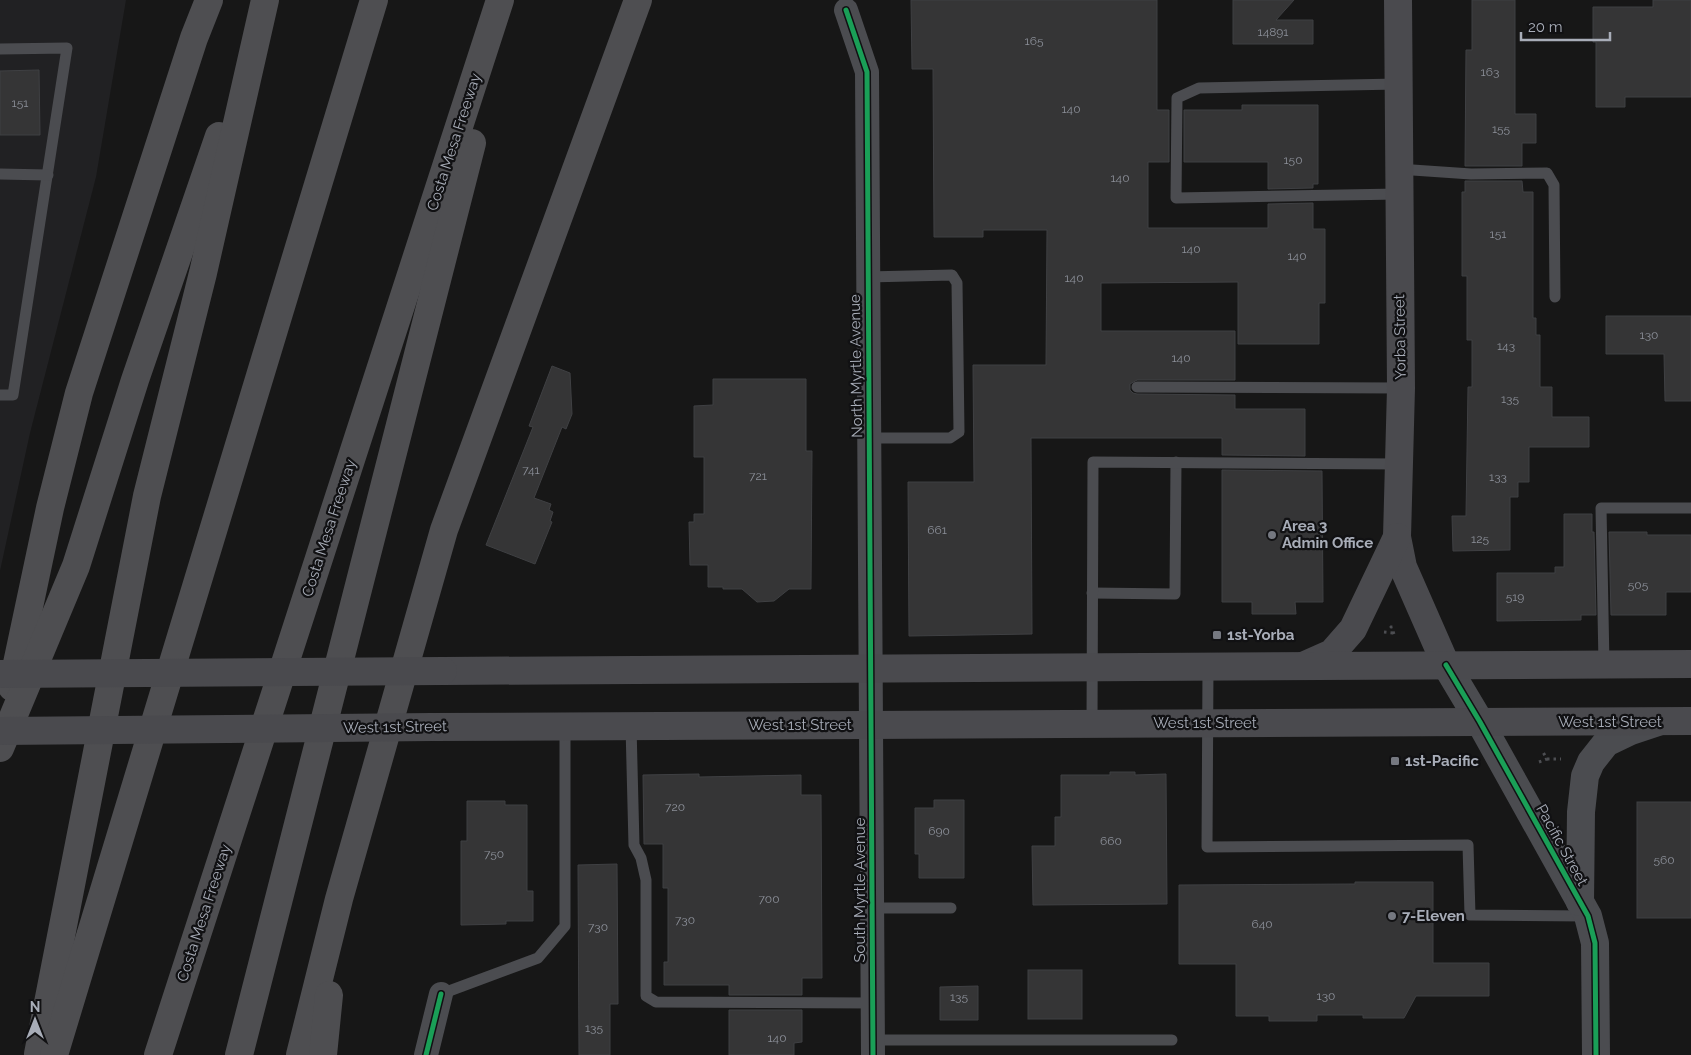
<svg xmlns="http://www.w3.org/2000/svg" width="1691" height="1055" viewBox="0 0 1691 1055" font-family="Raleway,sans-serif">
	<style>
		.built { fill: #212123 }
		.building { fill: #353536; stroke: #3f4043 }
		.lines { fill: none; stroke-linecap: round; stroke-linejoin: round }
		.path { stroke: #4d4e52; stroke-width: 3; stroke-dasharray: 2.5 4; stroke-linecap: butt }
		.service { stroke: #4b4c50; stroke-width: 11 }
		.minor { stroke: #4b4c50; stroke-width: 24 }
		.tertiary { stroke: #4b4c50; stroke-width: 28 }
		.secondary { stroke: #4a4a4e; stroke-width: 28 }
		.motorway { stroke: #4e4e51; stroke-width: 28 }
		.secondary-bridge { stroke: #4a4a4e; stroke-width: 28 }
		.cycleway-casing { stroke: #111113; stroke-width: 8 }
		.cycleway { stroke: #1a9f57; stroke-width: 5 }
		.poi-dot { fill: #757880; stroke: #111113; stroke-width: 2 }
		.labels { text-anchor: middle; stroke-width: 4.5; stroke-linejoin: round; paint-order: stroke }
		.number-label { font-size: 12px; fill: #8b8f98 }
		.street-label { font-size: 15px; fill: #a8adb8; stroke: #111113 }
		.poi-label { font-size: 15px; font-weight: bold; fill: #a8adb8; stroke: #111113; text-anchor: start }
	</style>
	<rect width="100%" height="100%" fill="#171717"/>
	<polygon class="built" points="0,0 126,0 96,177 30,433 0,571"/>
	<g class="building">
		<polygon points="911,0 1157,0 1157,110 1169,110 1169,162 1148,162 1148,228 1268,228 1268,204 1313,203 1313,229 1325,229 1325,303 1319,303 1319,344 1238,344 1238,282 1101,283 1101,331 1235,331 1235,380 1137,380 1130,384 1130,390 1133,393 1137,394 1235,395 1235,409 1305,409 1305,456 1222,455 1222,438 1031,438 1032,634 909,636 908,482 974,482 973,365 1046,365 1047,230 983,230 983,237 934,237 933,69 912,69"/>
		<polygon points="1233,0 1294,0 1276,20 1313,20 1313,44 1233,44"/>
		<polygon points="1472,0 1515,0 1515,114 1536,114 1536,143 1522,143 1522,166 1465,166 1466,50 1472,50"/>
		<polygon points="1653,0 1691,0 1691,97 1625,97 1625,107 1596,107 1596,42 1593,42 1593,7 1653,7"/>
		<polygon points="39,70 40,135 0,135 0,71"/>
		<polygon points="1242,105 1318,105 1318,184 1313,184 1313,188 1268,189 1268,162 1184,162 1184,110 1242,110"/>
		<polygon points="1465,181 1522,181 1523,192 1533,192 1533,318 1536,318 1536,335 1540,335 1540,387 1552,387 1552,417 1589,417 1589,447 1529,447 1529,482 1518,482 1518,497 1510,497 1510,550 1453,551 1452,516 1466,516 1468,387 1472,387 1472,340 1467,340 1467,276 1462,276 1462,192 1465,192"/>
		<polygon points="1606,316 1691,316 1691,401 1665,401 1664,354 1606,354"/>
		<polygon points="552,366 570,373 572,414 566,429 562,427 534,498 551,504 549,510 553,512 550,521 552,522 535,564 486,545 533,427 529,426"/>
		<polygon points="713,379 806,379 806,451 812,451 811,589 789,589 774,601 757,602 742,589 723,589 723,587 708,587 708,565 690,565 689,522 694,522 694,514 704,514 704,457 694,457 694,406 713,405"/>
		<polygon points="1222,470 1322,471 1323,602 1295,602 1296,614 1252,614 1252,602 1222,602"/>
		<polygon points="1564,514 1592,514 1592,532 1594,532 1596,615 1581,615 1581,620 1497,621 1497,573 1555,573 1555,567 1564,567"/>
		<polygon points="1609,532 1647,532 1647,535 1691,535 1691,592 1666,592 1666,615 1611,615"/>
		<polygon points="1110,772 1135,772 1135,775 1166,774 1167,904 1033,905 1032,846 1055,846 1055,817 1061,817 1061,775 1110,775"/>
		<polygon points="699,774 699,777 801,775 801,795 821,795 822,978 802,978 802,995 729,995 729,985 664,985 664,962 668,962 668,888 663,888 663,844 644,844 643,775"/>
		<polygon points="934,800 964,800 964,878 919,878 919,854 915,854 915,808 934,808"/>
		<polygon points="467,801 505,801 505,805 527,805 527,891 533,891 533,921 506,921 506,924 461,925 461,841 467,841"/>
		<rect x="1637" y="802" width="54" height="116"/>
		<polygon points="617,864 618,1004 610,1004 610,1055 579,1055 578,865"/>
		<polygon points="1355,882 1433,882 1433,963 1489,963 1489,996 1416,996 1404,1018 1363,1018 1363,1015 1317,1015 1317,1021 1269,1021 1269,1016 1236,1016 1236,964 1179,964 1179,885 1355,884"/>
		<rect x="1028" y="970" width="54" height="49"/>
		<polygon points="978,986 978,1020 940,1020 940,987"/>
		<polygon points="729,1010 802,1010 802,1042 794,1043 794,1055 729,1055"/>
	</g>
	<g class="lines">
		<g class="path">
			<polyline points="1384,632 1394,633"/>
			<polyline points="1394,634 1391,627 1396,627"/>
			<polyline points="1547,759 1561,759"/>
			<polyline points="1539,762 1547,759 1543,752"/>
		</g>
		<g class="service">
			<polyline points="0,49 67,48 13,395 0,395"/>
			<polyline points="1398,84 1199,88 1177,98 1176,198 1398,194"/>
			<polyline points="1398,169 1471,174 1547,173 1554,185 1555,297"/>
			<polyline points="0,174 48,175"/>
			<polyline points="867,277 952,275 957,283 959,432 950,438 870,438"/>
			<polyline points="1137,387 1401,388"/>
			<polyline points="1092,593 1175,594 1176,462"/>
			<polyline points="1604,664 1601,508 1691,508"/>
			<polyline points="1208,667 1207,847 1468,845 1470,915 1586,916"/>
			<polyline points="1092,724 1093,462 1400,464"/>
			<polyline points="631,726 634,845 641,858 646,880 646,996 656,1002 873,1003"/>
			<polyline points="872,908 951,908"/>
			<polyline points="441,994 538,958 565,926 565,726"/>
			<polyline points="873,1040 1172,1040"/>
		</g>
		<g class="minor">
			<polyline points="846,10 867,72 873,1055"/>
			<polyline points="426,1055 441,994"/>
		</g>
		<g class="tertiary">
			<polyline points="1446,665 1480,722 1588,916 1595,943 1596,1055"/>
			<polyline points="1580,902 1581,812 1585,776 1591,762 1606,743 1631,731 1658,722"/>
		</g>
		<g class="secondary">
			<polyline points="1398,0 1401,388 1397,537 1403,567 1446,665"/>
			<polyline points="1305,665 1332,653 1353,629 1397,537"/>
			<polyline points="443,671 1691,664"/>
			<polyline points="432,727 1691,721"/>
		</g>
		<g class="motorway">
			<polyline points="12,687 50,508 79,393 194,38 209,0"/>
			<polyline points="0,748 76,566 135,380 219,136"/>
			<polyline points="38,1054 147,496 203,273 265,0"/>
			<polyline points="54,1055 374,0"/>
			<polyline points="158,1055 500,0"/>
			<polyline points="239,1055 472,143"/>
			<polyline points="300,1055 339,899 444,530 638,0"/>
			<polyline points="323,1055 329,995"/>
		</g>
		<g class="secondary-bridge">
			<polyline points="0,674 443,671"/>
			<polyline points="0,731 432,727"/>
		</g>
		<defs>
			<g id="cycleway">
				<polyline points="846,10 867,72 873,1055"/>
				<polyline points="1446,665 1480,722 1588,916 1595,943 1596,1055"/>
				<polyline points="426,1055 441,994"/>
			</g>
		</defs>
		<use href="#cycleway" class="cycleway-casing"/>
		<use href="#cycleway" class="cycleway"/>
	</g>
	<g class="poi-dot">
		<circle cx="1272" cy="535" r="5"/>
		<rect x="1212" y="630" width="10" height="10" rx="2.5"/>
		<rect x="1390" y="756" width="10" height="10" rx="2.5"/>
		<circle cx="1392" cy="916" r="5"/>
	</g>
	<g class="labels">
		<g class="number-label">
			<text x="1273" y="36">14891</text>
			<text x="1034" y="45">165</text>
			<text x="1490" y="76">163</text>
			<text x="20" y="107">151</text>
			<text x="1071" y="113">140</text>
			<text x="1501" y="133">155</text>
			<text x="1293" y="164">150</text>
			<text x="1120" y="182">140</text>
			<text x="1498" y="238">151</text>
			<text x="1191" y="253">140</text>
			<text x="1297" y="260">140</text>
			<text x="1074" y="282">140</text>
			<text x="1649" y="339">130</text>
			<text x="1506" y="350">143</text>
			<text x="1181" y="362">140</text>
			<text x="1510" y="403">135</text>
			<text x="531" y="474">741</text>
			<text x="758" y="480">721</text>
			<text x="1498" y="481">133</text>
			<text x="937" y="534">661</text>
			<text x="1480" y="543">125</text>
			<text x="1638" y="589">505</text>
			<text x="1515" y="601">519</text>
			<text x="675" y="811">720</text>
			<text x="939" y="835">690</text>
			<text x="1111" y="845">660</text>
			<text x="494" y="858">750</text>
			<text x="1664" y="864">560</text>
			<text x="769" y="903">700</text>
			<text x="685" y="924">730</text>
			<text x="1262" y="928">640</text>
			<text x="598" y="931">730</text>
			<text x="1326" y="1000">130</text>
			<text x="959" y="1001">135</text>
			<text x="594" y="1032">135</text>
			<text x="777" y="1042">140</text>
		</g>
		<g class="street-label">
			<text transform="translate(454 142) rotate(-72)" y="5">Costa Mesa Freeway</text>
			<text transform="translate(1400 337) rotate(-91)" y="5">Yorba Street</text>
			<text transform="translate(856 366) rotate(-91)" y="5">North Myrtle Avenue</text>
			<text transform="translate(329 528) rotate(-72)" y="5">Costa Mesa Freeway</text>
			<text x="1610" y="727">West 1st Street</text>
			<text x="1205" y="728">West 1st Street</text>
			<text x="800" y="730">West 1st Street</text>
			<text transform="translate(395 727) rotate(-1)" y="5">West 1st Street</text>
			<text transform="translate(1562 845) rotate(61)" y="5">Pacific Street</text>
			<text transform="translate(860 890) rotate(-90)" y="5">South Myrtle Avenue</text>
			<text transform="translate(204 913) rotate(-72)" y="5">Costa Mesa Freeway</text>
		</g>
		<g class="poi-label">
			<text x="1282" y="531">Area 3<tspan x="1282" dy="17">Admin Office</tspan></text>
			<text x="1227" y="640">1st-Yorba</text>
			<text x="1405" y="766">1st-Pacific</text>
			<text x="1402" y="921">7-Eleven</text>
		</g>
	</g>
	<g transform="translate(35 1020)" stroke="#111113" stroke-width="4" paint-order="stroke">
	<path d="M0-4L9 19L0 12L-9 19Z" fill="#a8adb8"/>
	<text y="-8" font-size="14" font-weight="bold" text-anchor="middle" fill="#a8adb8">N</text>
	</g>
	<path d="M1521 32v8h89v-8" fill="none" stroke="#a8adb8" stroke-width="2.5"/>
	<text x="1528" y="32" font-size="15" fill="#a8adb8" stroke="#111113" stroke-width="4" paint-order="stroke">20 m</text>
</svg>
